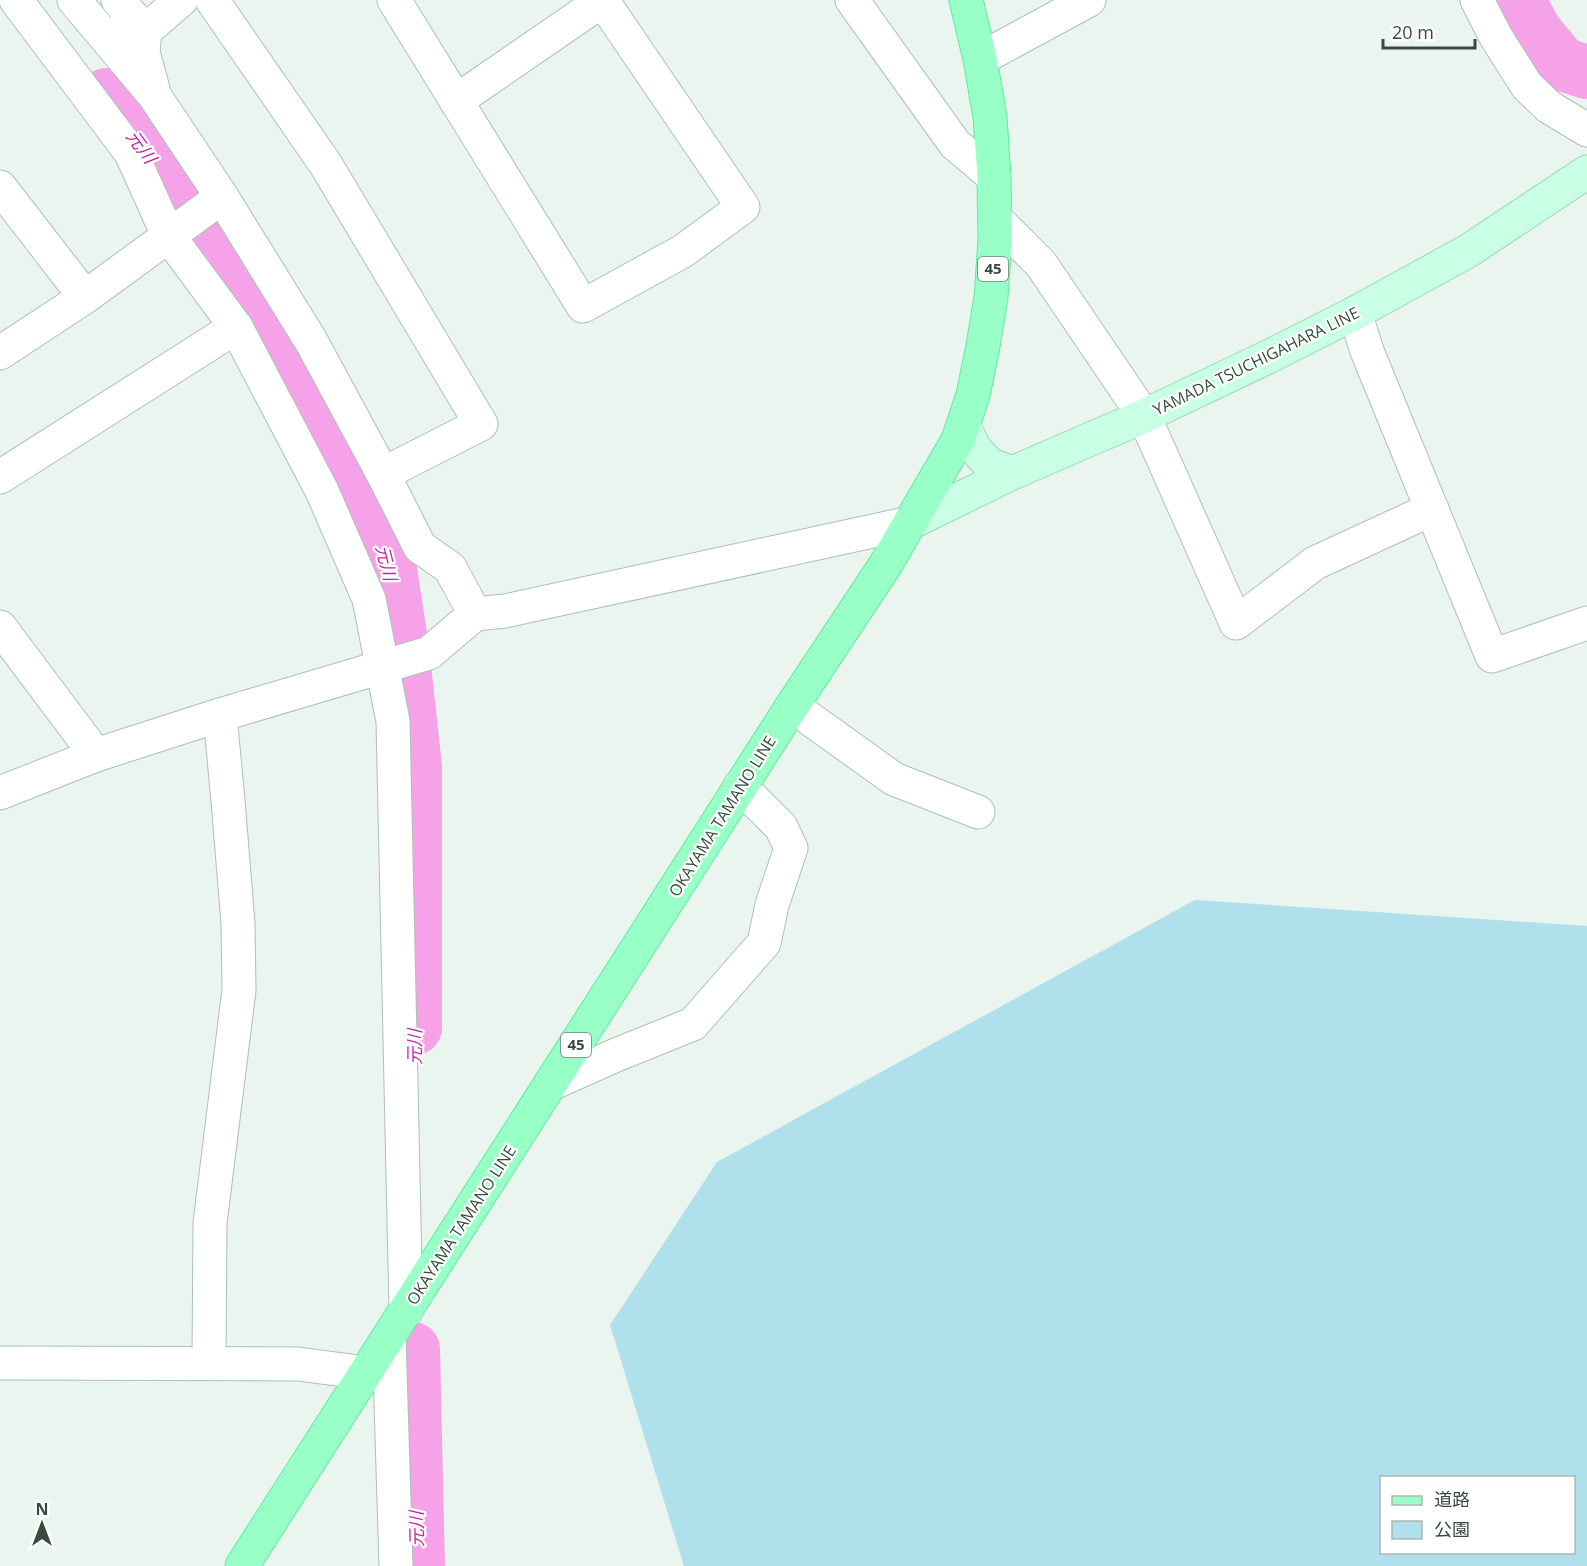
<svg xmlns="http://www.w3.org/2000/svg" width="1587" height="1566" viewBox="0 0 1587 1566" font-family="'Open Sans','Noto Sans JP',sans-serif">
	<style>
		.green { fill: #afe0ec; fill-rule: evenodd }
		.lines { fill: none; stroke-linecap: round; stroke-linejoin: round }
		.river { stroke: #f6a2e9; stroke-width: 54 }
		.street-casing { stroke: #abc2b3; stroke-width: 35 }
		.secondary-casing { stroke: #96d8b6; stroke-width: 35 }
		.primary-casing { stroke: #60ec9e; stroke-width: 35 }
		.street { stroke: #fff; stroke-width: 33 }
		.secondary { stroke: #c9ffe4; stroke-width: 33 }
		.primary { stroke: #98ffc7; stroke-width: 33 }
		.labels { text-anchor: middle; stroke-width: 4.5; stroke-linejoin: round; paint-order: stroke }
		.shield { fill: #fff; stroke: #728077; stroke-width: 1.5 }
		.shield-label { font-size: 15px; font-weight: bold; fill: #364a3d }
		.street-label { font-size: 16px; fill: #364a3d; stroke: #fff }
		.water-label { font-size: 18px; font-style: italic; fill: #be27a6; stroke: #fff }
	</style>
	<rect width="100%" height="100%" fill="#e9f5ee"/>
	<path class="green" d="M1195 900 1587 926V1566H684L610 1325 717 1162ZM1382 1478H1574V1552H1382Z"/>
	<g class="lines">
		<g class="river">
			<polyline points="1518,0 1535,31 1562,64 1587,72"/>
			<polyline points="106,95 257,307 347,465 388,556 402,648 415,767 415,1028"/>
			<polyline points="413,1349 418,1566"/>
		</g>
		<defs>
			<g id="street">
				<polyline points="16,0 131,153 168,235 236,327 322,491 369,599 393,721 406,1311"/>
				<polyline points="74,0 154,95 222,197 311,341 383,474 420,547 450,568 475,614"/>
				<polyline points="118,0 145,31 143,52 153,89"/>
				<polyline points="212,0 326,165 481,424 383,474"/>
				<polyline points="394,0 583,306 683,251 743,207 602,0"/>
				<polyline points="852,0 955,144 994,177"/>
				<polyline points="1477,0 1496,37 1527,86 1549,107 1587,130"/>
				<polyline points="125,26 130,32 145,31 181,0"/>
				<polyline points="980,59 1089,0"/>
				<polyline points="456,101 603,0"/>
				<polyline points="0,187 85,297"/>
				<polyline points="995,218 1041,264 1144,416 1236,623 1315,563 1432,509"/>
				<polyline points="1355,313 1367,351 1492,656 1587,623"/>
				<polyline points="0,353 85,297 222,197"/>
				<polyline points="0,477 236,327"/>
				<polyline points="0,627 96,755"/>
				<polyline points="792,706 894,779 978,812"/>
				<polyline points="0,793 96,755 220,715 429,653 475,614 505,611 910,523"/>
				<polyline points="551,1084 616,1055 693,1024 764,943 772,905 791,848 781,827 740,786"/>
				<polyline points="389,1338 396,1566"/>
				<polyline points="0,1363 298,1364 366,1373"/>
				<polyline points="209,1363 210,1223 239,990 238,923 228,801 220,715"/>
			</g>
			<g id="secondary">
				<polyline points="963,425 975,449 989,464 1012,473"/>
				<polyline points="910,523 1012,473 1144,416 1270,356 1355,313 1468,251 1587,172"/>
			</g>
			<polyline id="primary" points="242,1566 792,706 886,564 958,440 973,395 983,346 991,297 995,240 994,177 990,117 980,59 966,0"/>
		</defs>
		<use href="#street" class="street-casing"/>
		<use href="#secondary" class="secondary-casing"/>
		<use href="#primary" class="primary-casing"/>
		<use href="#street" class="street"/>
		<use href="#secondary" class="secondary"/>
		<use href="#primary" class="primary"/>
	</g>
	<g class="labels">
		<g class="shield">
			<rect x="978" y="257" width="30" height="24" rx="4.5"/>
			<rect x="561" y="1033" width="30" height="24" rx="4.5"/>
		</g>
		<g class="shield-label">
			<text x="993" y="274">45</text>
			<text x="576" y="1050">45</text>
		</g>
		<g class="street-label">
			<text transform="translate(1256 361) rotate(-26)" y="6">YAMADA TSUCHIGAHARA LINE</text>
			<text transform="translate(722 816) rotate(-58)" y="6">OKAYAMA TAMANO LINE</text>
			<text transform="translate(461 1225) rotate(-57)" y="6">OKAYAMA TAMANO LINE</text>
		</g>
		<g class="water-label">
			<text transform="translate(141 147) rotate(54)" y="6">元川</text>
			<text transform="translate(386 563) rotate(76)" y="6">元川</text>
			<text transform="translate(415 1047) rotate(-90)" y="6">元川</text>
			<text transform="translate(417 1529) rotate(-91)" y="6">元川</text>
		</g>
	</g>
	<rect x="1380" y="1476" width="195" height="78" fill="#ffffff" stroke="#afb7b1" stroke-width="1.5"/>
	<rect x="1392" y="1496" width="30" height="9" fill="#98ffc7" stroke="#afb7b1" stroke-width="1.5"/>
	<text x="1434" y="1506" font-size="18" fill="#364a3d">道路</text>
	<rect x="1392" y="1521" width="30" height="18" fill="#afe0ec" stroke="#afb7b1" stroke-width="1.5"/>
	<text x="1434" y="1536" font-size="18" fill="#364a3d">公園</text>
	<g transform="translate(42 1524)" stroke="#ffffff" stroke-width="4.5" paint-order="stroke">
	<path d="M0-4.5L10 22L0 15L-10 22Z" fill="#364a3d"/>
	<text y="-9" font-size="16" font-weight="bold" text-anchor="middle" fill="#364a3d">N</text>
	</g>
	<path d="M1383 39v9h92v-9" fill="none" stroke="#364a3d" stroke-width="3"/>
	<text x="1392" y="39" font-size="18" fill="#364a3d" stroke="#ffffff" stroke-width="4.5" paint-order="stroke">20 m</text>
</svg>
